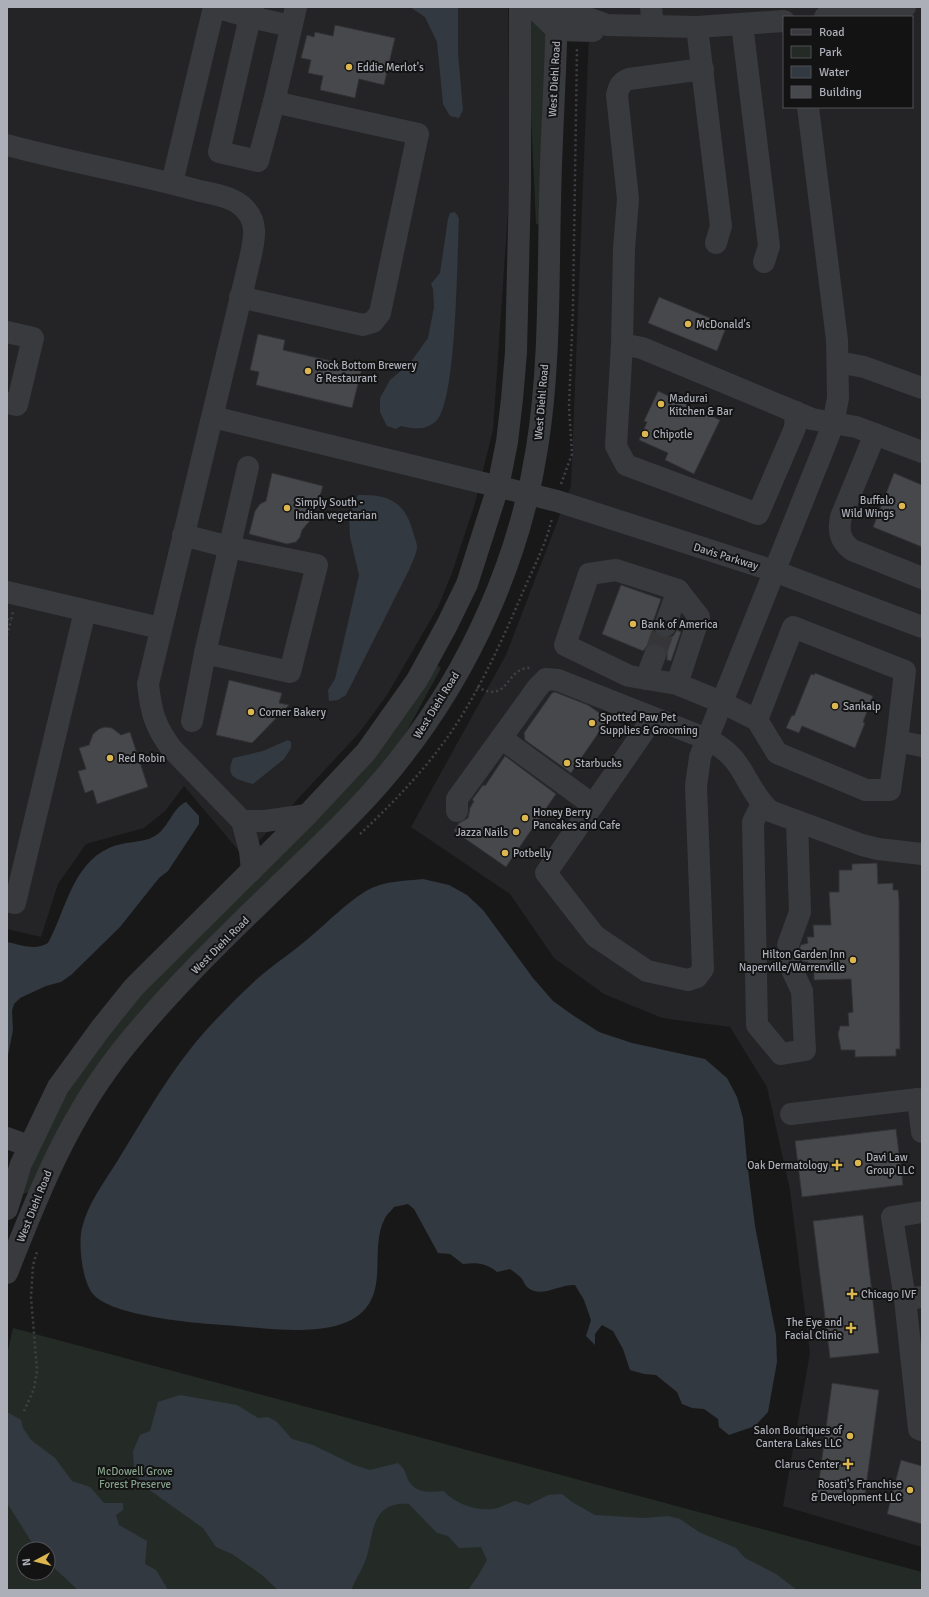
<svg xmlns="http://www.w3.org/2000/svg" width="929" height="1597" viewBox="0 0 929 1597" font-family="Signika,sans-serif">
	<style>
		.built { fill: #242426; fill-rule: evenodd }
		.green { fill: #242b26; fill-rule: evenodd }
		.water { fill: #333941 }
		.building { fill: #47484c; stroke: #323235 }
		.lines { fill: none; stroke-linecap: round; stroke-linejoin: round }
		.minor-tunnel { stroke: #363639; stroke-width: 22; stroke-dasharray: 22 11; stroke-linecap: butt }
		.path { stroke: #3f4145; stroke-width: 2.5; stroke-dasharray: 2 3; stroke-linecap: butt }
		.minor { stroke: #393a3e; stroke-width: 22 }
		.poi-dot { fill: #dcb64e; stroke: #131314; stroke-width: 1.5 }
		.labels { text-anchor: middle; stroke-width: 4; stroke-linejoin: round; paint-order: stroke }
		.poi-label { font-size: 11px; fill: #acaeb8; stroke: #131314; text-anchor: start }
		.street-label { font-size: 11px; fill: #acaeb8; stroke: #131314 }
		.park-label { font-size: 11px; fill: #85a089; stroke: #131314 }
	</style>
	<rect width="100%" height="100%" fill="#181819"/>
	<g class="built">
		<polygon points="7,7 508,7 510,182 493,430 475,503 452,573 438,607 387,695 359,733 244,857 184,786 165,811 144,828 86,844 58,884 41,937 7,929"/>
		<path d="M590 7H922V1547L783 1506 810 1353 790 1190 767 1087 730 1027 662 1018 604 994 554 958 510 894 411 827 506 655 571 486ZM784 17H912V107H784Z"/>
	</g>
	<g class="green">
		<polygon points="530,12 548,25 540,225 536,224 530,92"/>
		<polygon points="437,665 441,668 396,751 380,771 216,937 29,1192 22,1194 38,1151 64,1098 86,1063 141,995"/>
		<path d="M13 1328 922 1572V1590H7V1355ZM24 1549H48V1573H24Z"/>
	</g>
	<g class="water">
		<polygon points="410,7 458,7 458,53 463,110 459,118 450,116 443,104 437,42 425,17"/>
		<path d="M455 212 459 218C457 254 457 398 437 420 426 431 415 429 401 426L396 429 387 426 380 412V398L390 380 410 363 428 338 434 307 433 289 431 284 440 273 448 219 450 213Z"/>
		<path d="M358 495C389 494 405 502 413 532 414 536 417 543 417 547 417 553 412 562 410 568L346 695 338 700 329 701 328 690 335 679 359 575 350 537 349 515Z"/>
		<path d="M288 740 291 742V748L284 759 253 784C236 779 225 778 233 758L263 751Z"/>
		<path d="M186 802 199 816V824L168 871 159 878 120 927 71 975 61 982 46 986 20 998 14 1004 12 1011 13 1030 7 1060V942C22 945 35 951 48 943 66 910 72 865 109 848 124 841 142 843 153 837 168 830 172 808 186 802Z"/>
		<path d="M423 879 449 885 467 895 483 910 533 978 553 1001 574 1016 599 1032 632 1043 705 1059 727 1078 737 1097 743 1118 747 1162 755 1226 776 1335 777 1362 768 1412 755 1426 729 1435 719 1427 718 1419 704 1409 692 1408 682 1404 677 1392 656 1375 644 1374 630 1370 623 1349 613 1331 602 1325 595 1334V1345L586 1336 591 1320 584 1300 575 1285C559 1284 541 1299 527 1287 525 1285 524 1282 522 1279 519 1275 514 1272 510 1269L497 1272C487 1263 476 1262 463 1264L450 1254 438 1253 414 1209 408 1204 394 1207C392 1210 387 1214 385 1218 369 1248 389 1290 360 1314 329 1340 261 1327 223 1325 193 1323 111 1316 93 1294 82 1281 78 1244 82 1228 88 1203 105 1181 118 1160 146 1115 173 1066 209 1027 224 1011 240 994 257 979 274 964 293 952 310 937 329 921 345 904 366 891 382 881 405 881 423 879Z"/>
		<path d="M180 1395 237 1405 258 1418 268 1417 277 1422 292 1439 313 1445 354 1465 370 1470 398 1463C408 1471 405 1478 411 1484 419 1494 433 1492 444 1491 454 1503 475 1511 492 1509 499 1509 508 1503 515 1501L528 1505 548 1495 562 1494 572 1502 595 1515 643 1518 668 1516 680 1519 699 1532 736 1548 745 1558 776 1574 797 1590H468L478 1576 487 1560 481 1547 459 1548 448 1536 437 1533 409 1504C370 1501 374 1535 366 1559 362 1570 355 1580 351 1590H278L262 1575 232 1554 216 1547 203 1528 148 1489 139 1479 134 1467 133 1451 140 1435 150 1431 158 1402Z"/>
		<polygon points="7,1412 21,1420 23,1428 31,1440 55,1458 72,1481 90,1487 104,1503 123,1503 123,1510 116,1515 119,1525 147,1541 145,1564 156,1570 168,1590 78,1590 48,1562 48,1549 36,1549 7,1503"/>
	</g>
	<g class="building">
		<polygon points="335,25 395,38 384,85 359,79 355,98 320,90 323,76 308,73 311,60 301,58 307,35 314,37 315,32 333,36"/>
		<polygon points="659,297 727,325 717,351 648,323"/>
		<polygon points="258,334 285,340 283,350 362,368 352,408 256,385 259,372 250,370"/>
		<polygon points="658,391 720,420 694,474 665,460 668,453 639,440 647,422 644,421"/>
		<polygon points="272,473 323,486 314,516 302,530 300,537 296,542 287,544 249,534 255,511 260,504 266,501"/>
		<polygon points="894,473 922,485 922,547 873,527"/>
		<polygon points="621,585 661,599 653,622 653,629 655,634 660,638 667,638 673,636 677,630 681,632 671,661 667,660 667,653 664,647 660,643 653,643 647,646 643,651 602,634"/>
		<polygon points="815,673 873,696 863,722 865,723 855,748 802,726 799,733 786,728 792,715 794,716 811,674 814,675"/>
		<polygon points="229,680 282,693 279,703 289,705 252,743 216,735"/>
		<polygon points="555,692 588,705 608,719 571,773 525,740 524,733 552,693"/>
		<polygon points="105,727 112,728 121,735 130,732 148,787 97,804 93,790 85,793 78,771 86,769 79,748 89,745 93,734 99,729"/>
		<polygon points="505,756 556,794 506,867 454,831 459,823 468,818 470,808 474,801 472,800 483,785 485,786"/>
		<polygon points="877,863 878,884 893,883 893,890 898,890 899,899 900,1049 896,1049 896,1056 855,1057 855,1050 841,1050 838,1034 840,1026 849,1026 848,1013 853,1012 851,979 814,980 814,968 808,968 808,962 802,961 797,953 801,945 808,943 807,937 814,937 813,925 831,925 829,892 839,892 839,870 852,870 852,864"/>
		<polygon points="896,1129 903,1185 802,1197 795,1141"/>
		<polygon points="863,1215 879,1353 830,1358 813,1221"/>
		<polygon points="832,1383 879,1390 864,1502 817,1495"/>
		<polygon points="901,1460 922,1466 922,1524 887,1514"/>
	</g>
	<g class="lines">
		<polyline class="minor-tunnel" points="655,655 665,626"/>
		<g class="path">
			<polyline points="561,484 572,454 569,407 573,309 577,48"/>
			<polyline points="7,619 11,620 13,612"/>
			<polyline points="7,635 11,620"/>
			<path d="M477 687C511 705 504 666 532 668"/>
			<path d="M360 834C391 805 422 773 447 738 478 694 501 643 522 594 533 568 546 545 552 518"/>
			<polyline points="24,1411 34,1389 37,1371 31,1297 33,1265 37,1252"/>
		</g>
		<g class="minor">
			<polyline points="214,7 250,17 219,152 258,161 274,102 418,134 380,313 373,322 363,325 240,297"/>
			<polyline points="253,7 250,17 291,26"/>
			<polyline points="533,7 557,30 593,31"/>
			<polyline points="568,7 577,14 607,25 697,27 784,21"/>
			<polyline points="651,7 653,26"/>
			<polyline points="825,17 905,7"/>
			<polyline points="742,24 769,246 764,262"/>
			<polyline points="697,27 721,226 716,243"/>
			<path d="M703 69 629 79C621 82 619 86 617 95L628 199 624 249 622 344 642 348 812 419 856 427 922 452"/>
			<polyline points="274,102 296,7"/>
			<path d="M7 145C70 162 134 173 196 190 211 194 233 196 244 208 259 223 254 240 250 259L148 684C151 712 155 727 172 749L242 821 250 851 252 870"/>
			<polyline points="172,183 214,7"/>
			<polyline points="7,332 33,338 17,405 7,403"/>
			<polyline points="622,344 616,446 626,465 758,514 795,428 796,412"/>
			<polyline points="838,362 864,367 922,388"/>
			<polyline points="213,417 557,501 774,571 922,627"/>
			<path d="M875 434 841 517C838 531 840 541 852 550L922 578"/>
			<polyline points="183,535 229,547 317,565 290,672 205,653 192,721"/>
			<polyline points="7,592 160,628"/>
			<polyline points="665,626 678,590"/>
			<polyline points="205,653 248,467"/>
			<polyline points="646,679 655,655"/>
			<polyline points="677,684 699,617 678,590 616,570 589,574 565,645 629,676 677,684 721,702 757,720 777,753 866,790 890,790 897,741 905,671 793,627 757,720"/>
			<polyline points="653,718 546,873 595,936 647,971 688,980 697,977 703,969 696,786 700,757 825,445 833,424 838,398 837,340 808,107"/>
			<polyline points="501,738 593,805"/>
			<polyline points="897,741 922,746"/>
			<polyline points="762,804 753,822 757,1025 781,1054 805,1050 802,991 788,961"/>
			<path d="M457 811V799L538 687 546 679 558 680 707 739C712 742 718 745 723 749 744 764 750 794 770 811L862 845 878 849 922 854"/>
			<polyline points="242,821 265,821 307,815"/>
			<polyline points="7,901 15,903 85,611"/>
			<polyline points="788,945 800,912 797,821"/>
			<polyline points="791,1114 918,1099 922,1132"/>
			<polyline points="7,1138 29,1146"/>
			<polyline points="7,1209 21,1164 58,1087 101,1028 134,987 307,815 366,752 417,680 447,625 467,584 498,487 507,442 512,399 516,352 520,185 520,7"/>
			<path d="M7 1273C40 1189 69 1115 127 1044 179 980 244 919 303 862 338 828 373 794 402 756 471 668 520 558 537 448 550 367 548 284 550 202 551 137 556 72 557 7"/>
			<polyline points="922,1297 905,1299 919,1429 922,1430"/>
			<polyline points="905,1299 892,1217 922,1212"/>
		</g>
	</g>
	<g class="poi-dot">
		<circle cx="349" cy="67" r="4"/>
		<circle cx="688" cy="324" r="4"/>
		<circle cx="308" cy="371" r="4"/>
		<circle cx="661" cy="404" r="4"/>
		<circle cx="645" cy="434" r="4"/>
		<circle cx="902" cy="506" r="4"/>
		<circle cx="287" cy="508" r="4"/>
		<circle cx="633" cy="624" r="4"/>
		<circle cx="835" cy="706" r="4"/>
		<circle cx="251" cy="712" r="4"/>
		<circle cx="592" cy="723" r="4"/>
		<circle cx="110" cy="758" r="4"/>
		<circle cx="567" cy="763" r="4"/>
		<circle cx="525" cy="818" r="4"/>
		<circle cx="516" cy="832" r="4"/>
		<circle cx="505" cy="853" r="4"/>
		<circle cx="853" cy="960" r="4"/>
		<circle cx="858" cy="1163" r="4"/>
		<path d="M835 1159h4v4h4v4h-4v4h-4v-4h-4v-4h4z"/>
		<path d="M850 1288h4v4h4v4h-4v4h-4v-4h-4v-4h4z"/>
		<path d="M849 1322h4v4h4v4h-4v4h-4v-4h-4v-4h4z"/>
		<circle cx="850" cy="1436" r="4"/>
		<path d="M846 1458h4v4h4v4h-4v4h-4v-4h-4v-4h4z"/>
		<circle cx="910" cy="1490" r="4"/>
	</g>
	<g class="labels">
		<g class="poi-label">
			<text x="357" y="71">Eddie Merlot's</text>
			<text x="696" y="328">McDonald's</text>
			<text x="316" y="369">Rock Bottom Brewery<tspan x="316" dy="13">&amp; Restaurant</tspan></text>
			<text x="669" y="402">Madurai<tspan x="669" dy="13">Kitchen &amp; Bar</tspan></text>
			<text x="653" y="438">Chipotle</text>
			<text x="894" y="504" text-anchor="end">Buffalo<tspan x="894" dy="13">Wild Wings</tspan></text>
			<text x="295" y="506">Simply South -<tspan x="295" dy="13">Indian vegetarian</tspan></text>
			<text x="641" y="628">Bank of America</text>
			<text x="843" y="710">Sankalp</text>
			<text x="259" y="716">Corner Bakery</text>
			<text x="600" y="721">Spotted Paw Pet<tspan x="600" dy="13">Supplies &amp; Grooming</tspan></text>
			<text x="118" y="762">Red Robin</text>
			<text x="575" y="767">Starbucks</text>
			<text x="533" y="816">Honey Berry<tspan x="533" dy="13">Pancakes and Cafe</tspan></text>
			<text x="508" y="836" text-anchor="end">Jazza Nails</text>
			<text x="513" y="857">Potbelly</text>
			<text x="845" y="958" text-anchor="end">Hilton Garden Inn<tspan x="845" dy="13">Naperville/Warrenville</tspan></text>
			<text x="866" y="1161">Davi Law<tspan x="866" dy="13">Group LLC</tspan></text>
			<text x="828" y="1169" text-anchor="end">Oak Dermatology</text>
			<text x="861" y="1298">Chicago IVF</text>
			<text x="842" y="1326" text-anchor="end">The Eye and<tspan x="842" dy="13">Facial Clinic</tspan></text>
			<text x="842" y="1434" text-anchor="end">Salon Boutiques of<tspan x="842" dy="13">Cantera Lakes LLC</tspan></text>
			<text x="839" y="1468" text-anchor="end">Clarus Center</text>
			<text x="902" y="1488" text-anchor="end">Rosati's Franchise<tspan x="902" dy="13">&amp; Development LLC</tspan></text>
		</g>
		<g class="street-label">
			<text transform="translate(554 79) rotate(-87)" y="4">West Diehl Road</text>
			<text transform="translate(541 402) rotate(-85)" y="4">West Diehl Road</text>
			<text transform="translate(726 556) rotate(17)" y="4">Davis Parkway</text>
			<text transform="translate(436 705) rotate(-58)" y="4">West Diehl Road</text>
			<text transform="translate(220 945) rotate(-45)" y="4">West Diehl Road</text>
			<text transform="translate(34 1206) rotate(-68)" y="4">West Diehl Road</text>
		</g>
		<g class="park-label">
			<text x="135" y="1475">McDowell Grove<tspan x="135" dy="13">Forest Preserve</tspan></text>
		</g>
	</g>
	<rect width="929" height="1597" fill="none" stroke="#acaeb8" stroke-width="16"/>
	<rect x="783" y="16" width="130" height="92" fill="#131314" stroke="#505156"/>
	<rect x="791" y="29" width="20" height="6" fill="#393a3e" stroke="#505156"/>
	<text x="819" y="36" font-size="12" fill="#acaeb8">Road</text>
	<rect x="791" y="46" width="20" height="12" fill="#242b26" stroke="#505156"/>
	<text x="819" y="56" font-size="12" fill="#acaeb8">Park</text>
	<rect x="791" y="66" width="20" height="12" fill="#333941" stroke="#505156"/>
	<text x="819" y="76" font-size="12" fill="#acaeb8">Water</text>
	<rect x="791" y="86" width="20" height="12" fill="#47484c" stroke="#505156"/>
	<text x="819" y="96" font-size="12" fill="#acaeb8">Building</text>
	<g transform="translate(36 1561) rotate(263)"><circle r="19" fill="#131314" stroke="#505156"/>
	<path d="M0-3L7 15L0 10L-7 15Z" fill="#dcb64e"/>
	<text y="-6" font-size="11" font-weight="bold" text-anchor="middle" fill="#acaeb8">N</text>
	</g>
</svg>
